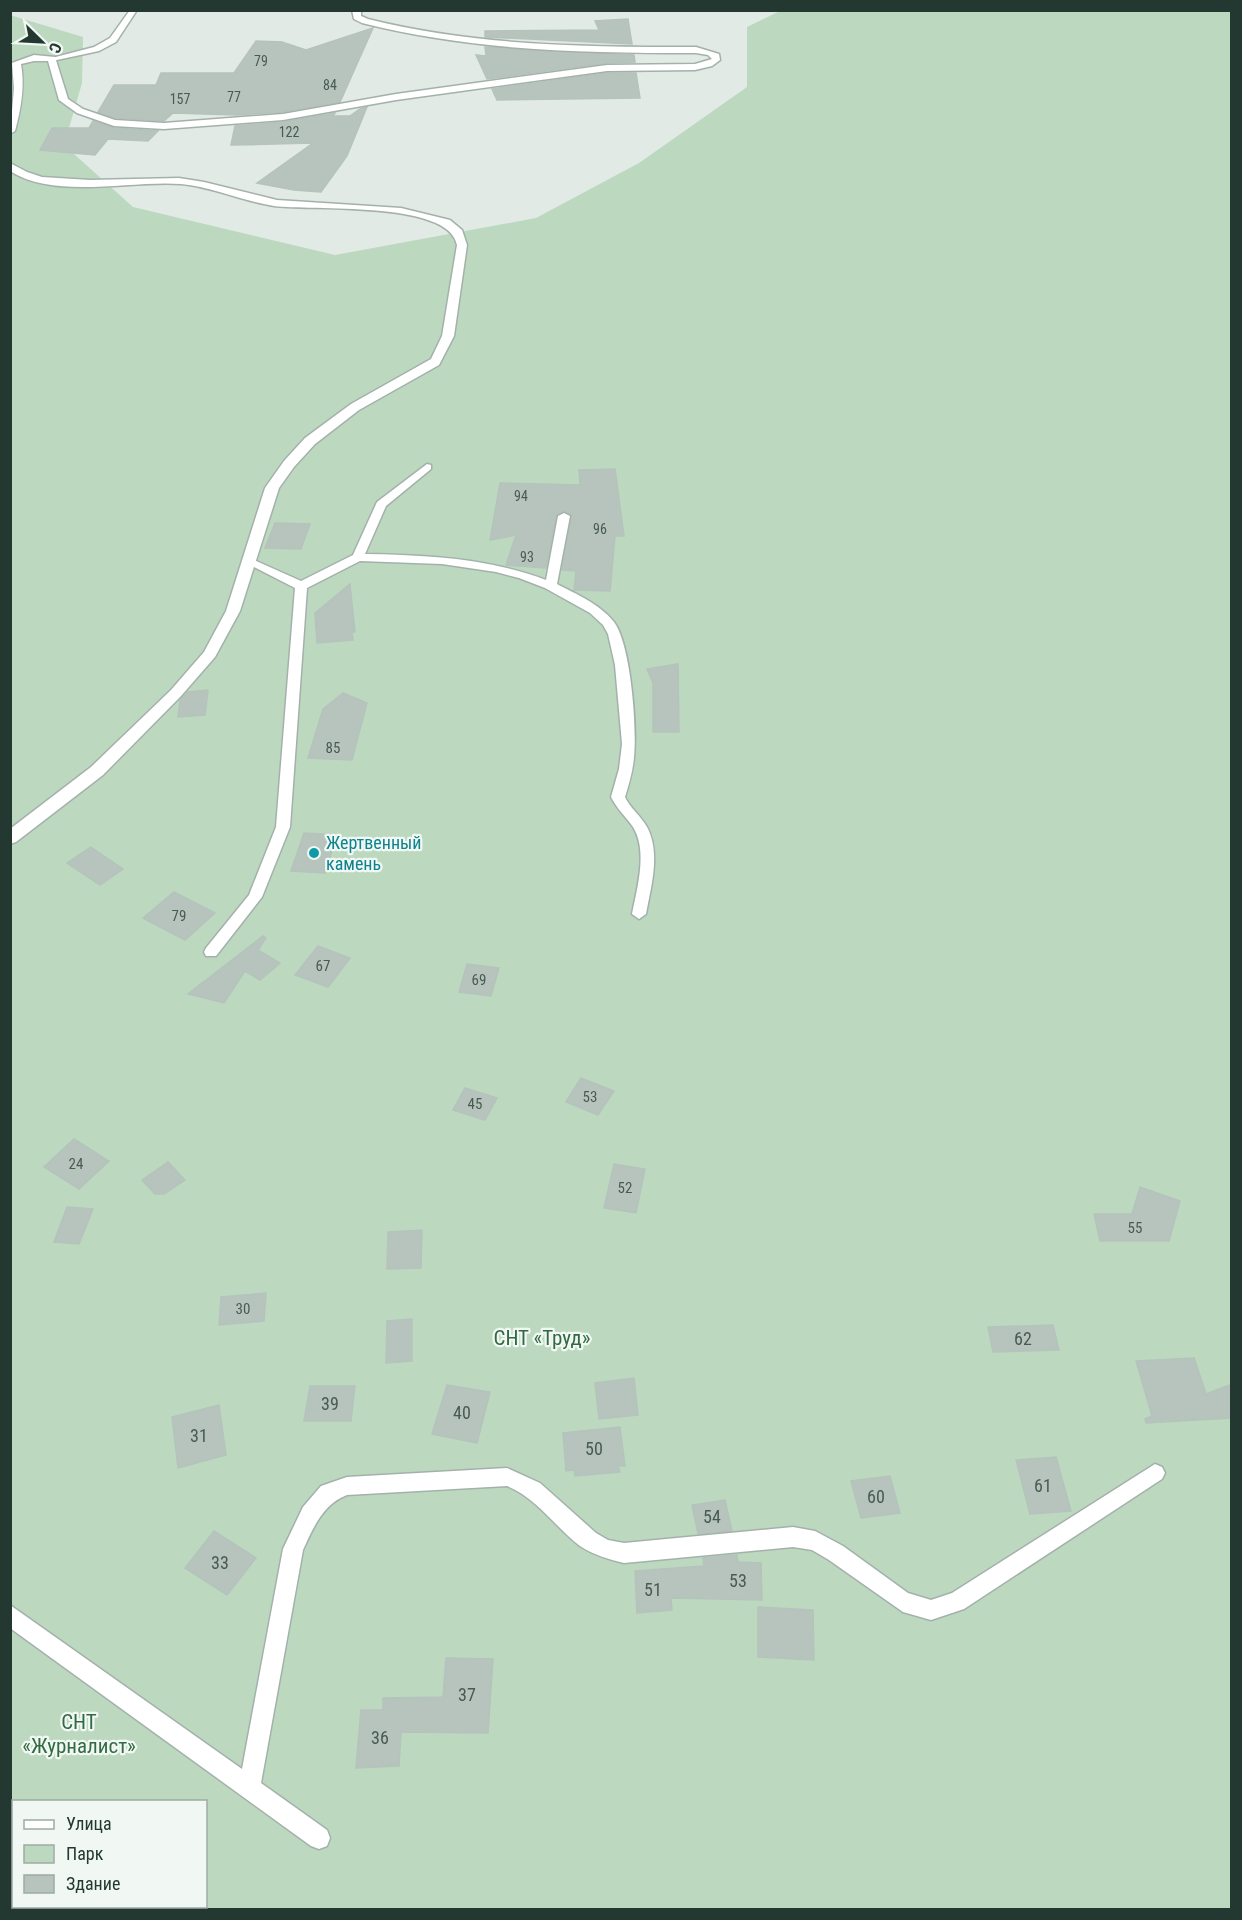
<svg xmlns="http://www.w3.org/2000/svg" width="1242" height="1920" viewBox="0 0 1242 1920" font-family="'Roboto Condensed',sans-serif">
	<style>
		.green { fill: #bcd9c0; fill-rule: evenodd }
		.building { fill: #b7c4bd; stroke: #b4c3bb; stroke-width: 1.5 }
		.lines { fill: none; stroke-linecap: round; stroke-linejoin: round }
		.lane-casing { stroke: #a4b1ab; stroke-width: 3 }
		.street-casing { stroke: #a4b1ab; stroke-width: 3 }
		.lane { fill: #fff; fill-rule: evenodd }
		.street { fill: #fff; fill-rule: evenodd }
		.culture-dot { fill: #0f9aa8; stroke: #f1f7f3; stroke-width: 2 }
		.labels { text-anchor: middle; stroke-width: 4.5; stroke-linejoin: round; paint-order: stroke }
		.far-number-label { font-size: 14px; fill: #485b53 }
		.number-label { font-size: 15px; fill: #485b53 }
		.culture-label { font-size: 18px; fill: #0d838f; stroke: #f1f7f3; text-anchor: start }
		.near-number-label { font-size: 18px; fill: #485b53 }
		.near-park-label { font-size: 21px; fill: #326b41; stroke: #f1f7f3 }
	</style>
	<rect width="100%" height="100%" fill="#e1eae5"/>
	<path class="green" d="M780 11H1231V1909H11L10 15 83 37 82 83 64 145 133 207 335 255 536 218 639 163 747 87V27ZM14 1802H206V1906H14Z"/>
	<g class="building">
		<polygon points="628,19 632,44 485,37 485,31 599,30 595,21"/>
		<polygon points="373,28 340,102 283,112 237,115 173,113 164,121 115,118 98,112 114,85 156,85 161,73 234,73 256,41 282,42 306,50"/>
		<polygon points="485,47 634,55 635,62 607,63 487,79 476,55 486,56"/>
		<polygon points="607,73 636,73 640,98 497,100 492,89"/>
		<polygon points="367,107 347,156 321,192 294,190 257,183 313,143 231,145 235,126 283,122 335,113 333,116 350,116 360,109"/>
		<polygon points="93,121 114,128 158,131 148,141 108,139 95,155 40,150 52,128 89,128"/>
		<polygon points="615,469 624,536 615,536 610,591 574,590 576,571 562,570 572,516 565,511 556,516 546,568 506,565 516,535 490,540 500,483 580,485 579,470"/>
		<polygon points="275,523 310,524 301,549 265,548"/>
		<polygon points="350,584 355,632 352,632 353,640 317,643 315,613"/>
		<polygon points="678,664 679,732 653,732 653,683 647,669"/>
		<polygon points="208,690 205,715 178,717 180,700 188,692"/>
		<polygon points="343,693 367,703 352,760 308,758 323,709"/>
		<polygon points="304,833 337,835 325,873 291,871"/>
		<polygon points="91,847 123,869 100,885 67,863"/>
		<polygon points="174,892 215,913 185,940 143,918"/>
		<polygon points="263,936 266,938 258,950 280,963 260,980 245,971 224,1003 188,994"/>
		<polygon points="318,946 350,958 328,987 295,975"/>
		<polygon points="467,964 499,968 491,996 459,992"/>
		<polygon points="581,1078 614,1091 598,1115 566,1102"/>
		<polygon points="465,1088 497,1098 485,1120 453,1110"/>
		<polygon points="74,1139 109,1161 79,1189 44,1167"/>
		<polygon points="168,1162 185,1180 164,1194 155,1194 142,1180"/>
		<polygon points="614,1164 645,1169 636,1213 604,1208"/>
		<polygon points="1140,1187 1180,1201 1169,1241 1100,1241 1094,1214 1132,1214"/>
		<polygon points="67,1207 93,1209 79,1244 54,1242"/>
		<polygon points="422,1230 421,1268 387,1269 388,1232"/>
		<polygon points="266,1293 264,1321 219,1325 221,1297"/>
		<polygon points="412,1319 412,1361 386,1363 387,1321"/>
		<polygon points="1053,1325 1059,1350 993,1352 988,1327"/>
		<polygon points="1194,1358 1206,1394 1232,1384 1232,1418 1146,1423 1145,1419 1152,1416 1136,1361"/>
		<polygon points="634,1378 638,1415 599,1419 595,1383"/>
		<polygon points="447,1385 490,1392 477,1443 432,1434"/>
		<polygon points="310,1386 355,1386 351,1421 304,1421"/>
		<polygon points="219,1405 226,1455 178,1468 172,1417"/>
		<polygon points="620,1427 625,1466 618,1466 620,1472 575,1476 574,1470 566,1471 563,1433"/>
		<polygon points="1056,1457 1071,1511 1030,1514 1016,1460"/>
		<polygon points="890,1476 900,1513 861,1518 851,1481"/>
		<polygon points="725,1500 732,1531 698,1534 692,1505"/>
		<polygon points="214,1531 256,1558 227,1595 185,1568"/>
		<polygon points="737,1555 738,1562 761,1563 762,1600 671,1598 672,1610 637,1613 635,1571 704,1566 703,1558"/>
		<polygon points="758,1607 813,1610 814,1660 758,1657"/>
		<polygon points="446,1658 493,1659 488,1733 401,1732 399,1766 356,1768 361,1710 383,1710 383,1698 443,1697"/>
	</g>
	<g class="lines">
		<defs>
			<g id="lane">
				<polygon points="130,10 137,10 116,42 99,51 52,61 48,59 94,47 110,38"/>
				<path d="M427 464 431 465V469L386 506 365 554C427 555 488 558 546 580L558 516 564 513 570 516 557 584C576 594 600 604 614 622 631 645 637 728 634 757 633 771 629 784 625 797 630 808 641 816 647 827 661 853 651 887 646 914L639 919 632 914C637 888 648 851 633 827 626 817 617 809 611 797L619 769 622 744 615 665 608 634 603 625 590 613 545 588 519 578 496 572 442 564 360 561 307 588 290 827 262 897 216 956H206L204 952 206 948 249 895 276 827 295 588 244 562 246 560H254L301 581 353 555 377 502Z"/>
				<path d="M1155 1464 1162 1467 1165 1473 1162 1479 964 1609 931 1620 903 1612 829 1560 812 1550 793 1547 624 1563C608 1559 594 1555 580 1546 555 1527 537 1498 507 1486L347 1495C323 1504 313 1528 303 1550L261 1783 327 1830 330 1838 327 1846 319 1849 311 1846 10 1628V1605L242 1769 283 1549 303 1507 321 1486 347 1477 507 1468 540 1483 596 1533 608 1540 624 1543 793 1527 815 1531 843 1546 908 1593 931 1600 952 1593Z"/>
			</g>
			<g id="street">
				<path d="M352 10H361V16L368 19C476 46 585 47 696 47L719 54 720 60 712 66 695 70 607 71 396 100 283 120 164 129 114 126 77 113 59 100 48 61H34L21 64C25 87 21 109 15 131L10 134 14 88 12 63 34 55 55 57 68 99 83 109 115 120 164 123 283 114 396 94 607 65 695 64 712 59 708 55 696 53C581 53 474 51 362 23L354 19Z"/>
				<path d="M10 163 27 172 42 177 90 180 179 178 204 182 277 200 401 208 450 220 462 230 467 245 454 336 439 365 359 410 315 444 294 467 279 488 240 611 215 657 181 696 103 775 16 842 10 844V829L91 767 171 690 204 652 226 611 265 488 284 461 305 438 351 404 431 359 442 336 457 245C449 200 310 211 274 206 242 201 213 187 181 184 130 180 55 200 10 171Z"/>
			</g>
		</defs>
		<use href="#lane" class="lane-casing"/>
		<use href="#street" class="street-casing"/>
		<use href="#lane" class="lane"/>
		<use href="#street" class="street"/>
	</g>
	<circle class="culture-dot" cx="314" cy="853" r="6"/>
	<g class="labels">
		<g class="far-number-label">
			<text x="261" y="66">79</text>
			<text x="330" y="90">84</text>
			<text x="234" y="102">77</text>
			<text x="180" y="104">157</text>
			<text x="289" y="137">122</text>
			<text x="521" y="501">94</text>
			<text x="600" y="534">96</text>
			<text x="527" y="562">93</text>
		</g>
		<g class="number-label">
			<text x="333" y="753">85</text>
			<text x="179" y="921">79</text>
			<text x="323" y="971">67</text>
			<text x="479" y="985">69</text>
			<text x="590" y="1102">53</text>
			<text x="475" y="1109">45</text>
			<text x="76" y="1169">24</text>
			<text x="625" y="1193">52</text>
			<text x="1135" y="1233">55</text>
			<text x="243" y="1314">30</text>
		</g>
		<g class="culture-label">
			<text x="326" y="849">Жертвенный<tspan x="326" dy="21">камень</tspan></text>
		</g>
		<g class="near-number-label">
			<text x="1023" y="1345">62</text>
			<text x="330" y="1410">39</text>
			<text x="462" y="1419">40</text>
			<text x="199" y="1442">31</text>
			<text x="594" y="1455">50</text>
			<text x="1043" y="1492">61</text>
			<text x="876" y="1503">60</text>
			<text x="712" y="1523">54</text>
			<text x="220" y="1569">33</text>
			<text x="738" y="1587">53</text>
			<text x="653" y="1596">51</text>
			<text x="467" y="1701">37</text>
			<text x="380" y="1744">36</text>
		</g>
		<g class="near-park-label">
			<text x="542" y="1345">СНТ «Труд»</text>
			<text x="79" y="1729">СНТ<tspan x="79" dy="24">«Журналист»</tspan></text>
		</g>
	</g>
	<rect width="1242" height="1920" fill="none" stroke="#233830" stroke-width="24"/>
	<rect x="12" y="1800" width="195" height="108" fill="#f1f7f3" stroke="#9faba5" stroke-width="1.5"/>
	<rect x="24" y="1820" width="30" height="9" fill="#ffffff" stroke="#9faba5" stroke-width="1.5"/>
	<text x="66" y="1830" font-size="18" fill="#233830">Улица</text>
	<rect x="24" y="1845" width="30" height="18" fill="#bcd9c0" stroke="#9faba5" stroke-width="1.5"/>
	<text x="66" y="1860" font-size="18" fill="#233830">Парк</text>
	<rect x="24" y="1875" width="30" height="18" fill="#b7c4bd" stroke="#9faba5" stroke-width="1.5"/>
	<text x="66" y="1890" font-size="18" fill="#233830">Здание</text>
	<g transform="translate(42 42) rotate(114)" stroke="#f1f7f3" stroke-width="4.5" paint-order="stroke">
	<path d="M0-4.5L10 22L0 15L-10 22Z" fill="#233830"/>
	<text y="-9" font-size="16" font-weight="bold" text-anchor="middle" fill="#233830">С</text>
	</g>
</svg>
